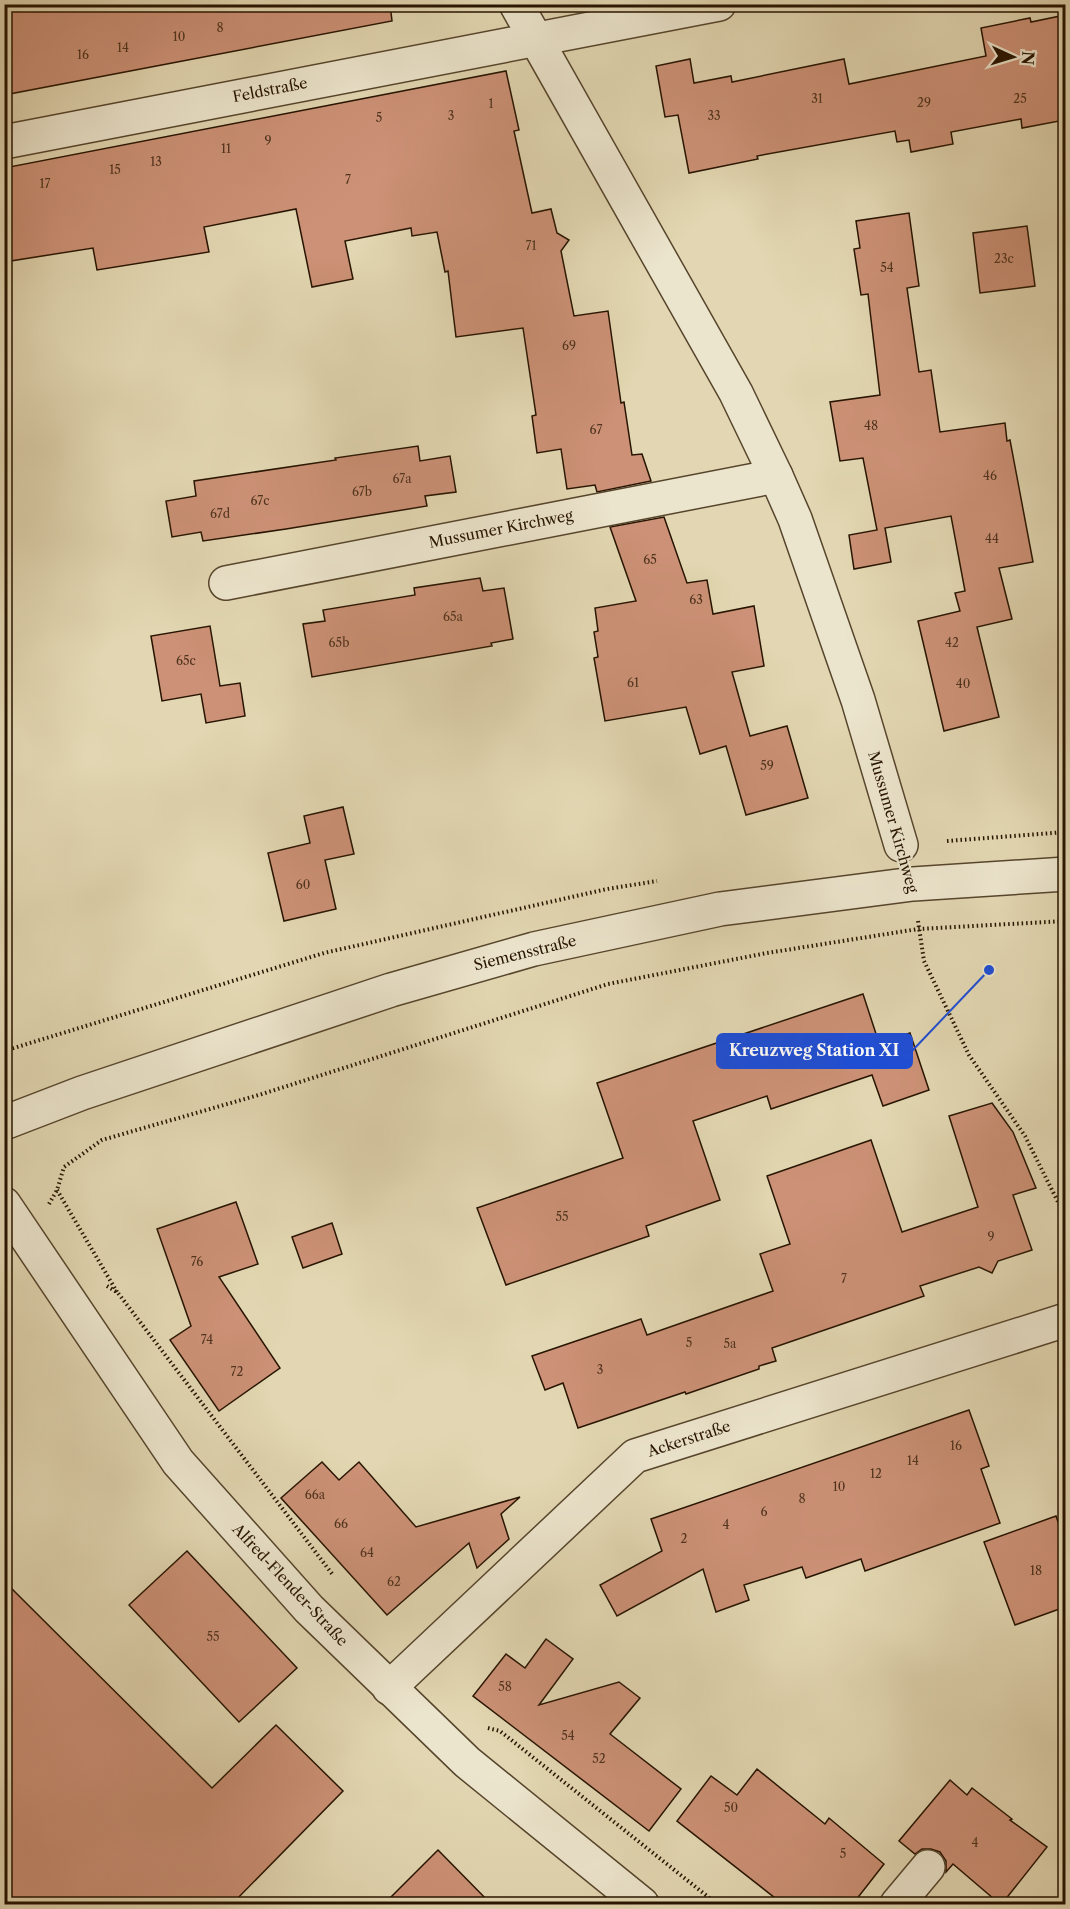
<svg xmlns="http://www.w3.org/2000/svg" width="1070" height="1909" viewBox="0 0 1070 1909" font-family="'Libre Caslon Text',serif">
	<style>
		.building { fill: #cc9176; stroke: #271400; stroke-width: 1.5 }
		.lines { fill: none; stroke-linecap: round; stroke-linejoin: round }
		.minor-casing { stroke: #56452c; stroke-width: 36 }
		.path { stroke: #271400; stroke-width: 4; stroke-dasharray: 1.5 3; stroke-linecap: butt }
		.minor { stroke: #ece5cd; stroke-width: 33 }
		.labels { text-anchor: middle; stroke-width: 4.5; stroke-linejoin: round; paint-order: stroke }
		.number-label { font-size: 12px; fill: #50331e }
		.street-label { font-size: 15px; fill: #271400; stroke: #ece5cd }
		.leader { fill: none; stroke: #1d4ed8; stroke-width: 2 }
		.callout-dot { fill: #1d4ed8; stroke: #ece5cd; stroke-width: 2 }
		.callout { fill: #1d4ed8; stroke: #1d4ed8; stroke-width: 2 }
		.callout-label { font-size: 16px; text-anchor: middle; font-weight: bold; fill: #fff }
	</style>
	<rect width="100%" height="100%" fill="#e2d7b2"/>
	<filter id="stains"><feTurbulence type="fractalNoise" baseFrequency=".00333" numOctaves="4"/><feColorMatrix values="0 0 0 0 .2 0 0 0 0 .09 0 0 0 0 .02 0 0 0 .5 -.17"/></filter>
	<radialGradient id="worn" r=".72"><stop offset=".6" stop-color="#630" stop-opacity="0"/><stop offset="1" stop-color="#630" stop-opacity=".3"/></radialGradient>
	<g class="building">
		<polygon points="37,4 390,4 392,21 4,95 4,10"/>
		<polygon points="1065,15 1065,120 1022,128 1021,119 951,132 953,144 911,152 909,140 897,142 895,131 757,156 758,159 689,173 678,115 665,117 656,66 690,59 694,83 731,76 732,82 844,59 849,84 986,56 981,28 1030,18 1031,22"/>
		<polygon points="506,71 519,130 514,131 532,213 551,209 557,233 569,240 561,251 574,316 608,311 621,403 624,402 632,455 642,454 651,481 597,492 595,485 567,489 561,449 537,453 532,416 536,415 523,328 456,337 448,271 445,272 437,232 412,236 411,228 345,241 353,279 312,287 296,209 204,227 209,252 97,270 93,248 4,262 4,168"/>
		<polygon points="909,213 919,286 907,288 919,372 931,370 940,432 1005,423 1007,441 1010,440 1033,562 999,568 1012,619 977,627 999,717 944,731 918,621 960,611 955,593 965,591 951,516 885,528 891,562 854,569 849,535 877,530 863,458 840,461 830,402 880,395 868,294 861,295 854,249 860,248 856,221"/>
		<polygon points="1027,226 1035,286 980,293 973,233"/>
		<polygon points="418,446 420,461 450,456 456,492 425,496 427,506 286,529 203,541 201,532 172,537 166,501 196,496 194,481 336,460 335,458"/>
		<polygon points="664,517 687,583 707,580 713,614 754,606 764,666 732,672 750,736 787,726 808,798 746,815 726,746 700,754 686,707 605,721 594,658 598,657 594,632 598,631 595,608 636,601 610,527"/>
		<polygon points="480,578 483,591 504,588 513,639 491,643 492,646 312,677 303,624 325,621 323,610 415,595 414,588"/>
		<polygon points="210,626 220,686 240,683 245,716 206,723 201,694 162,701 151,636"/>
		<polygon points="343,807 354,854 325,860 336,909 284,921 268,853 310,843 304,816"/>
		<polygon points="863,994 879,1043 910,1033 929,1090 883,1106 872,1075 771,1109 767,1096 693,1121 720,1200 646,1226 649,1236 506,1285 477,1208 623,1158 597,1083"/>
		<polygon points="992,1103 1013,1132 1036,1188 1013,1195 1032,1250 998,1261 992,1273 979,1267 920,1286 924,1296 772,1348 776,1361 759,1366 759,1369 686,1394 685,1392 578,1428 563,1383 545,1390 532,1356 641,1319 647,1335 773,1291 760,1254 790,1244 767,1176 871,1140 902,1232 978,1207 949,1116"/>
		<polygon points="236,1202 258,1264 219,1277 280,1368 219,1411 170,1340 191,1326 157,1229"/>
		<polygon points="332,1223 342,1254 303,1268 292,1237"/>
		<polygon points="969,1410 989,1466 981,1469 1000,1523 865,1571 861,1559 806,1578 802,1567 744,1585 749,1600 716,1612 703,1569 617,1616 600,1585 662,1551 651,1519"/>
		<polygon points="322,1462 339,1480 359,1462 416,1527 520,1497 501,1514 509,1539 477,1568 469,1543 387,1615 281,1498"/>
		<polygon points="1056,1516 1065,1542 1065,1607 1015,1625 984,1542"/>
		<polygon points="187,1551 297,1668 239,1722 129,1605"/>
		<polygon points="4,1581 212,1788 276,1725 343,1791 231,1905 4,1905"/>
		<polygon points="546,1639 573,1659 539,1705 619,1682 640,1698 610,1734 681,1789 649,1831 473,1696 506,1654 525,1668"/>
		<polygon points="757,1769 825,1824 829,1818 884,1864 852,1905 784,1905 677,1821 711,1776 737,1795"/>
		<polygon points="950,1780 967,1795 972,1788 1012,1819 1010,1820 1047,1847 1001,1905 953,1864 946,1872 946,1861 940,1852 931,1849 922,1849 915,1854 899,1841"/>
		<polygon points="438,1850 492,1905 383,1905"/>
	</g>
	<g class="lines">
		<defs>
			<g id="minor">
				<polyline points="516,4 736,393 776,476 795,519 858,700 901,845"/>
				<polyline points="4,142 719,4"/>
				<polyline points="226,583 776,476"/>
				<polyline points="4,1123 82,1093 391,990 534,949 720,909 913,884 1066,874"/>
				<polyline points="4,1204 178,1462 309,1609 467,1762 642,1904"/>
				<polyline points="389,1688 635,1456 1066,1320"/>
				<polyline points="897,1904 928,1867"/>
			</g>
		</defs>
		<use href="#minor" class="minor-casing"/>
		<g class="path">
			<polyline points="947,841 1066,832"/>
			<polyline points="918,921 924,961 969,1055 1025,1136 1066,1218"/>
			<polyline points="4,1051 324,953 607,889 657,881"/>
			<polyline points="57,1190 117,1292"/>
			<polyline points="49,1204 57,1190 64,1167 102,1140 262,1094 608,984 767,953 918,929 1066,921"/>
			<polyline points="107,1286 118,1293 333,1575"/>
			<polyline points="488,1728 500,1731 717,1904"/>
		</g>
		<use href="#minor" class="minor"/>
	</g>
	<g class="labels">
		<g class="number-label">
			<text x="220" y="32">8</text>
			<text x="179" y="41">10</text>
			<text x="123" y="52">14</text>
			<text x="83" y="59">16</text>
			<text x="817" y="103">31</text>
			<text x="1020" y="103">25</text>
			<text x="924" y="107">29</text>
			<text x="491" y="108">1</text>
			<text x="451" y="120">3</text>
			<text x="714" y="120">33</text>
			<text x="379" y="122">5</text>
			<text x="268" y="145">9</text>
			<text x="226" y="153">11</text>
			<text x="156" y="166">13</text>
			<text x="115" y="174">15</text>
			<text x="348" y="184">7</text>
			<text x="45" y="188">17</text>
			<text x="531" y="250">71</text>
			<text x="1004" y="263">23c</text>
			<text x="887" y="272">54</text>
			<text x="569" y="350">69</text>
			<text x="871" y="430">48</text>
			<text x="596" y="434">67</text>
			<text x="990" y="480">46</text>
			<text x="402" y="483">67a</text>
			<text x="362" y="496">67b</text>
			<text x="260" y="505">67c</text>
			<text x="220" y="518">67d</text>
			<text x="992" y="543">44</text>
			<text x="650" y="564">65</text>
			<text x="696" y="604">63</text>
			<text x="453" y="621">65a</text>
			<text x="339" y="647">65b</text>
			<text x="952" y="647">42</text>
			<text x="186" y="665">65c</text>
			<text x="633" y="687">61</text>
			<text x="963" y="688">40</text>
			<text x="767" y="770">59</text>
			<text x="303" y="889">60</text>
			<text x="562" y="1221">55</text>
			<text x="991" y="1241">9</text>
			<text x="197" y="1266">76</text>
			<text x="844" y="1283">7</text>
			<text x="207" y="1344">74</text>
			<text x="689" y="1347">5</text>
			<text x="730" y="1348">5a</text>
			<text x="600" y="1374">3</text>
			<text x="237" y="1376">72</text>
			<text x="956" y="1450">16</text>
			<text x="913" y="1465">14</text>
			<text x="876" y="1478">12</text>
			<text x="839" y="1491">10</text>
			<text x="315" y="1499">66a</text>
			<text x="802" y="1503">8</text>
			<text x="764" y="1516">6</text>
			<text x="341" y="1528">66</text>
			<text x="726" y="1529">4</text>
			<text x="684" y="1543">2</text>
			<text x="367" y="1557">64</text>
			<text x="1036" y="1575">18</text>
			<text x="394" y="1586">62</text>
			<text x="213" y="1641">55</text>
			<text x="505" y="1691">58</text>
			<text x="568" y="1740">54</text>
			<text x="599" y="1763">52</text>
			<text x="731" y="1812">50</text>
			<text x="975" y="1847">4</text>
			<text x="843" y="1858">5</text>
		</g>
		<g class="street-label">
			<text transform="translate(270 90) rotate(-11)" y="5">Feldstraße</text>
			<text transform="translate(501 529) rotate(-11)" y="5">Mussumer Kirchweg</text>
			<text transform="translate(893 822) rotate(74)" y="5">Mussumer Kirchweg</text>
			<text transform="translate(525 953) rotate(-14)" y="5">Siemensstraße</text>
			<text transform="translate(689 1439) rotate(-18)" y="5">Ackerstraße</text>
			<text transform="translate(290 1585) rotate(47)" y="5">Alfred-Flender-Straße</text>
		</g>
	</g>
	<path class="leader" d="M989 970L912 1051"/>
	<circle class="callout-dot" cx="989" cy="970" r="6"/>
	<rect class="callout" x="717" y="1034" width="195" height="34" rx="6"/>
	<g class="callout-label">
		<text x="814" y="1056">Kreuzweg Station XI</text>
	</g>
	<rect width="1070" height="1909" fill="none" stroke="#e2d7b2" stroke-width="24"/>
	<rect x="6" y="6" width="1058" height="1897" fill="none" stroke="#271400" stroke-width="3"/>
	<rect x="12" y="12" width="1046" height="1885" fill="none" stroke="#271400" stroke-width="1.5"/>
	<g transform="translate(1013 57) rotate(94)" stroke="#ece5cd" stroke-width="4.5" paint-order="stroke">
	<path d="M0-4.5L10 22L0 15L-10 22Z" fill="#271400"/>
	<text y="-9" font-size="16" font-weight="bold" text-anchor="middle" fill="#271400">N</text>
	</g>
	<rect width="100%" height="100%" filter="url(#stains)"/>
	<rect width="100%" height="100%" fill="url(#worn)"/>
</svg>
